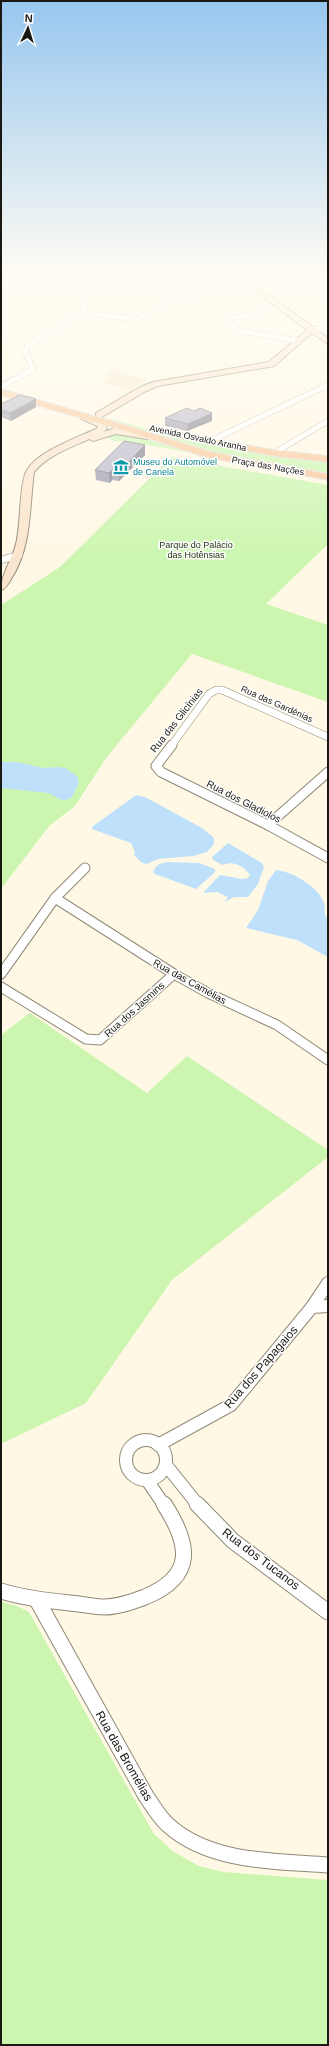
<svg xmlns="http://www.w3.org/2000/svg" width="329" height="2046" viewBox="0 0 329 2046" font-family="Helvetica,sans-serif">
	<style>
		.built { fill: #f4ebd1 }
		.green { fill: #ccf6b0 }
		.water { fill: #bee0fa }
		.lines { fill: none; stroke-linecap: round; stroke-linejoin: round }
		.street-far4-casing { stroke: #8f8978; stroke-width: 6 }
		.street-far3-casing { stroke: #8f8978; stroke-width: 8 }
		.street-far2-casing { stroke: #8f8978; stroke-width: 11 }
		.street-far1-casing { stroke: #8f8978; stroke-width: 14 }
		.street-casing { stroke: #8f8978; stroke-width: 17 }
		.secondary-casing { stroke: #8f8978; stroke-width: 2 }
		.primary-casing { stroke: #e4e3e3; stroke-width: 2 }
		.street-far4 { stroke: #fff; stroke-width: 5.5 }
		.street-far3 { stroke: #fff; stroke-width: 7 }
		.street-far2 { stroke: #fff; stroke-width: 9 }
		.street-far1 { stroke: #fff; stroke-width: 12 }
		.street { stroke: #fff; stroke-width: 15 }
		.secondary { fill: #fbe4cd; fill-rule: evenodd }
		.primary { fill: #f8c89b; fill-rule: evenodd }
		.wall { fill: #9f9dae }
		.shaded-wall { fill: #82808d }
		.building { fill: #b9b7ca; stroke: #82808d }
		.labels { text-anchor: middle; stroke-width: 3; stroke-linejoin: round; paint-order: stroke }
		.far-street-label { font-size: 9px; fill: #1a1812; stroke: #fff }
		.far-culture-label { font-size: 9px; fill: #0d838f; stroke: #fff; text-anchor: start }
		.far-park-label { font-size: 9px; fill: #203410; stroke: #fff }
		.street-label { font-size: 10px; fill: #1a1812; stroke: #fff }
		.near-street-label { font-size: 12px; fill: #1a1812; stroke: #fff }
	</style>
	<rect width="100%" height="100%" fill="#fff8e5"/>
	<polygon class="built" points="113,370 147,380 130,390 102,382 111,376 105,374"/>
	<g class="green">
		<polygon points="218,276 231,276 241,285 184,296"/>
		<polygon points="106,418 206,444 328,462 328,473 209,453 103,419"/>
		<polygon points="118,433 130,434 192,453 125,441 114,441 107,437"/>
		<polygon points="171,457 328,485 328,544 266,604 328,625 328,702 192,654 106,758 75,806 49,826 1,889 1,605 60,567"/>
		<polygon points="30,1013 147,1093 187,1056 328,1150 328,1157 172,1280 86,1403 1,1444 1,1035"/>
		<polygon points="1,1602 15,1605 29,1612 154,1834 174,1852 199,1866 223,1872 328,1880 328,2045 1,2045"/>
	</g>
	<g class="water">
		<polygon points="1,762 17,762 43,768 59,767 65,768 77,776 79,783 72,797 64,801 48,793 1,788"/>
		<polygon points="136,795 145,797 202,828 214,838 214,844 207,852 193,856 158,859 147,864 142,863 134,855 135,852 131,843 92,829 92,827"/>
		<path d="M228 843 262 863 264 867 258 884 248 897H234L225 902 228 897 217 892 203 893 220 875 242 879 248 878 250 875C244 866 233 860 223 865L213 860 212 857Z"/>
		<path d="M167 862 199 863 215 869V872L196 889 155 874 153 872C156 865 160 863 167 862Z"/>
		<path d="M276 870C293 872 318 886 324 903 326 909 323 915 328 920V957L297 940 246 928 258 910 268 881Z"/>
	</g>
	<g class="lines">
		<defs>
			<g id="street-far4">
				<polyline points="322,276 328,280"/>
				<polyline points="168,301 306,276"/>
				<polyline points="267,312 260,310 257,313 227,319 225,322 241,331 299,341"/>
				<polyline points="83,313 138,319 211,276"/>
				<polyline points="311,330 328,327"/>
				<polyline points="1,387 33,369 25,351 28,345 83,313 87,299 89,276"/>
				<polyline points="208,442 328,385"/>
				<polyline points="274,453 328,421"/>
			</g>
			<g id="street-far3">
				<polyline points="1,560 19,555"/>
				<polyline points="171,746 209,694 216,690 222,690 328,737"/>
			</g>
			<g id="street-far2">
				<polyline points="172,745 156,766 161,772 268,825 328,858"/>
				<polyline points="268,825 328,772"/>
				<polyline points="55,898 174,974 208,993 277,1025 328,1060"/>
				<polyline points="1,974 55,898 85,868"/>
				<polyline points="1,987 86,1039 100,1040 174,974"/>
			</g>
			<g id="street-far1">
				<polyline points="312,1307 328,1306"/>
				<circle cx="146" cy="1460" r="20"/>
				<polyline points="158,1445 231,1405 312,1307 328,1283"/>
				<polyline points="166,1465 198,1505"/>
				<polyline points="147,1480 164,1505"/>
			</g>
			<g id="street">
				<polyline points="197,1504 233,1541 328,1612"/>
				<path d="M1 1591C27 1599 53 1601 79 1604 87 1605 95 1607 104 1607 118 1607 132 1602 145 1597 196 1576 190 1544 164 1504"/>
				<path d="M37 1600 146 1796C153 1806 159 1817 168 1825 210 1863 275 1861 328 1865"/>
			</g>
			<g id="secondary">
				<polygon points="235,276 243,276 328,338 328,344 312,333 274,366 158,386 146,391 102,417 96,417 96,413 140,387 153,382 269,362 307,330"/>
				<path d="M83 413 104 422 107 429 103 432 116 428 147 433 151 436 147 439 116 434 93 441 89 439C70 448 48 455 34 472 29 509 32 547 11 579 8 584 6 589 1 590 1 574 12 560 16 544 21 525 19 487 26 472 35 452 79 437 98 428L97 426 80 418 79 416Z"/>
			</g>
			<g id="primary">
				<polygon points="1,389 135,428 211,452 328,474 328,480 205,457 129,432 1,395"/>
				<polygon points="181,433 274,450 328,456 328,462 274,456 178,438 178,434"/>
			</g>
		</defs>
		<use href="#street-far4" class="street-far4-casing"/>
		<use href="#street-far3" class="street-far3-casing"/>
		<use href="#street-far2" class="street-far2-casing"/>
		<use href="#street-far1" class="street-far1-casing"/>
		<use href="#street" class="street-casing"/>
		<use href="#secondary" class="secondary-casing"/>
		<use href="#primary" class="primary-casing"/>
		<use href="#street-far4" class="street-far4"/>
		<use href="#street-far3" class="street-far3"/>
		<use href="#street-far2" class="street-far2"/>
		<use href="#street-far1" class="street-far1"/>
		<use href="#street" class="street"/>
		<use href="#secondary" class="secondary"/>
		<use href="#primary" class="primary"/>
	</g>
	<g class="wall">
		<polygon points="1,404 36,407 11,421 1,417"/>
		<polygon points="165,418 212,421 187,431 165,426"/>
		<polygon points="145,445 145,455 119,481 112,480 110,483 96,480 95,470"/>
	</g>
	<g class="shaded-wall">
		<polygon points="36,399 36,407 11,421 10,413"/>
		<polygon points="212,413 212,421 187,431 188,424"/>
		<polygon points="145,445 145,455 119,481 119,472"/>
		<polygon points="112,470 112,480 110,483 109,473"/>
	</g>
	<g class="building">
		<polygon points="20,395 36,399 10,413 1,410 1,404"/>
		<polygon points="187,408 194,411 200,408 212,413 188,424 165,418"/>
		<polygon points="124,441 145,445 119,472 112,470 109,473 95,470"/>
	</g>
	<linearGradient id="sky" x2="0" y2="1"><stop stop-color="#97c6ef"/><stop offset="0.49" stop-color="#fffcf3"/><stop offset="1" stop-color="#fffcf3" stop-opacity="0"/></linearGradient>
	<rect width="329" height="563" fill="url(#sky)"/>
	<defs>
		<symbol id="museum-bare" viewBox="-9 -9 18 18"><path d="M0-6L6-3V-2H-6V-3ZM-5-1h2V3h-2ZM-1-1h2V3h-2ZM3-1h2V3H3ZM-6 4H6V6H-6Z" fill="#0f9aa8" stroke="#fff" stroke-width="2.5" paint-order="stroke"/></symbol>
	</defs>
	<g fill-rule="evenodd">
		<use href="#museum-bare" x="110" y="456" width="22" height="22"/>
	</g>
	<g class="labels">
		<g class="far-street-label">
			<text transform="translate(198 438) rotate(12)" y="3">Avenida Osvaldo Aranha</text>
			<text transform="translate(268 466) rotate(10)" y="3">Praça das Nações</text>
			<text transform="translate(277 704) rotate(24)" y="3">Rua das Gardênias</text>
		</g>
		<g class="far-culture-label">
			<text x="133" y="465">Museu do Automóvel<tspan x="133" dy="10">de Canela</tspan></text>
		</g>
		<g class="far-park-label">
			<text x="196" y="548">Parque do Palácio<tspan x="196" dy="10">das Hotênsias</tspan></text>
		</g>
		<g class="street-label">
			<text transform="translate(176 720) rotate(-52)" y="4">Rua das Glicínias</text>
			<text transform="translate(244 801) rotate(27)" y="4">Rua dos Gladiolos</text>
			<text transform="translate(190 981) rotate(29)" y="4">Rua das Camélias</text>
			<text transform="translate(134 1009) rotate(-42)" y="4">Rua dos Jasmins</text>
		</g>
		<g class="near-street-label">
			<text transform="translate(261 1367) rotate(-49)" y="4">Rua dos Papagaios</text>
			<text transform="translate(261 1559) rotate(37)" y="4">Rua dos Tucanos</text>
			<text transform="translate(124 1756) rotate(60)" y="4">Rua das Bromélias</text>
		</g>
	</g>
	<rect width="329" height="2046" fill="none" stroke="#1a1812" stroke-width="4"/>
	<g transform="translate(28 28) rotate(4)" stroke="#ffffff" stroke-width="3" paint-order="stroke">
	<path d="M0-3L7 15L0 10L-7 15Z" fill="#1a1812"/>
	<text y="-6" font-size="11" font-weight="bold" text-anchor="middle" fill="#1a1812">N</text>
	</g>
</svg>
